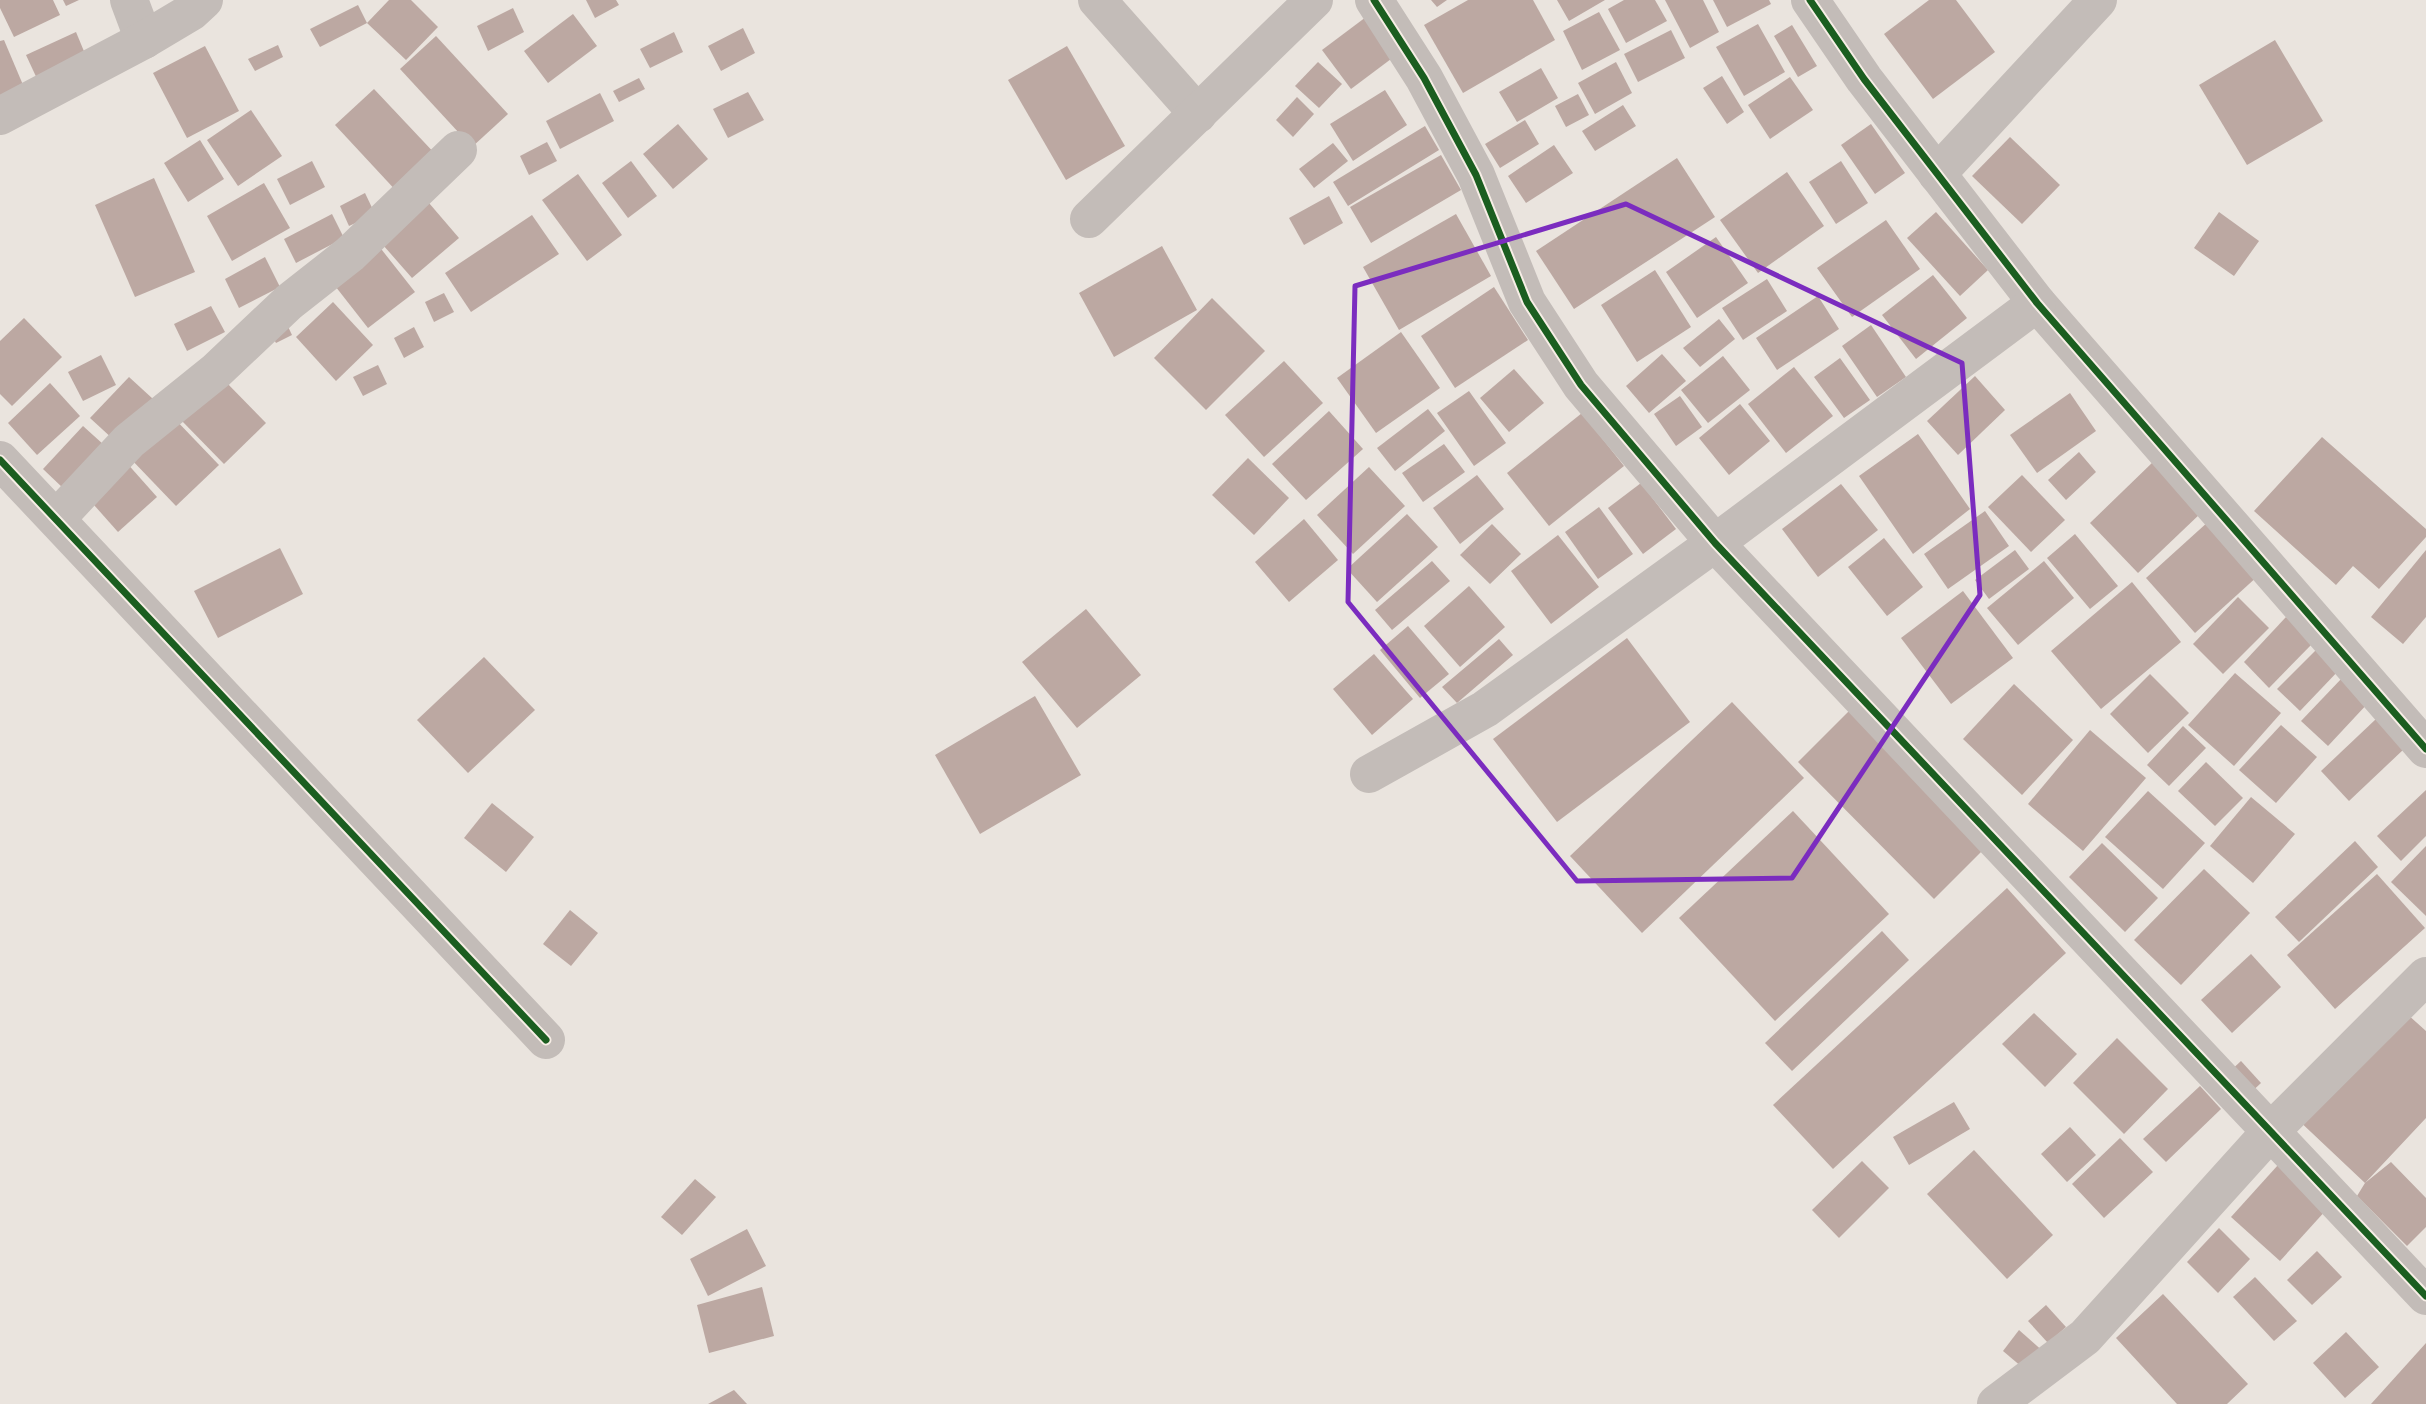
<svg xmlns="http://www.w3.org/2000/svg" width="2426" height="1404" viewBox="0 0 2426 1404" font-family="'Sofia Sans Condensed',sans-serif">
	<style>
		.building { fill: #bca8a2 }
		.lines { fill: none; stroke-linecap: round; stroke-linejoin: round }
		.minor { stroke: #c3bcb8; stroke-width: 38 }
		.cycleway-casing { stroke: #f7eee6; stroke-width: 11 }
		.cycleway { stroke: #1b5e20; stroke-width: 7 }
		.marked { fill: none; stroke: #7b2cbf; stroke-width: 5; stroke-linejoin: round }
	</style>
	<rect width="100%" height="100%" fill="#eae4de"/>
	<g class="building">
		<polygon points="0,0 53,0 60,15 14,37 0,8"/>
		<polygon points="63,0 79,0 66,6"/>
		<polygon points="389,0 411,0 438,27 406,60 367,23"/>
		<polygon points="586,0 616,0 619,5 595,18"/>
		<polygon points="1431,0 1447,0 1437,7"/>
		<polygon points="1468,0 1533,0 1555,40 1463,93 1424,25"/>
		<polygon points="1557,0 1605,0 1569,21"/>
		<polygon points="1624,0 1655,0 1667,21 1626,43 1608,9"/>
		<polygon points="1665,0 1703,0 1719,32 1690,48"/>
		<polygon points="1713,0 1769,0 1771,4 1727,27"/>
		<polygon points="1929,0 1956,0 1995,52 1933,99 1884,34"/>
		<polygon points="358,5 367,23 320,47 310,29"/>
		<polygon points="513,8 524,32 488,51 477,26"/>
		<polygon points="1599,12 1620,50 1582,70 1563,31"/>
		<polygon points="573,14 597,46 548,83 524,51"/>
		<polygon points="1366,17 1395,56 1351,89 1322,50"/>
		<polygon points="1758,24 1785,72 1744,96 1716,47"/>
		<polygon points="1792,25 1817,66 1798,77 1774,36"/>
		<polygon points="743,28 755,53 721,71 708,46"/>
		<polygon points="1671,30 1685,58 1638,82 1624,54"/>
		<polygon points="76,32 88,61 39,83 26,55"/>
		<polygon points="674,32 683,52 650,68 640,49"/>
		<polygon points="436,36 508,114 472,147 400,69"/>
		<polygon points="4,40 26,92 0,104 0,41"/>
		<polygon points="2275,40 2323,121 2247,165 2199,85"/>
		<polygon points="278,45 283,57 255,71 248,59"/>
		<polygon points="205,46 239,111 187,138 153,73"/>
		<polygon points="1067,46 1125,146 1066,180 1008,80"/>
		<polygon points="1318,62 1342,84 1319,108 1295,86"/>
		<polygon points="1616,62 1632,93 1595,114 1578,83"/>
		<polygon points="1541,68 1558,98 1517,122 1499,92"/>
		<polygon points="1722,76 1744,112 1727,124 1703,88"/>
		<polygon points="1790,77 1813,110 1770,139 1748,105"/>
		<polygon points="639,78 645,89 619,102 613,91"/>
		<polygon points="374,89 439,158 400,195 335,125"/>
		<polygon points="1385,90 1407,125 1353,161 1330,124"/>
		<polygon points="748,92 764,120 728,138 713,109"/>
		<polygon points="600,93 614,121 560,149 546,121"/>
		<polygon points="1578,94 1589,115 1566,127 1555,106"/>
		<polygon points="1297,97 1314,114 1293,137 1276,120"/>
		<polygon points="1623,105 1636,126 1595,151 1582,131"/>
		<polygon points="251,110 282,156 238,186 207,140"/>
		<polygon points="1525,120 1539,144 1500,168 1485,144"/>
		<polygon points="678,124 708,159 673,189 643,154"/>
		<polygon points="1871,124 1905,173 1875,194 1841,145"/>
		<polygon points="1425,126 1439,150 1348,206 1333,182"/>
		<polygon points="2010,137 2060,185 2022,224 1972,176"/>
		<polygon points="200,140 224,179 188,202 164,163"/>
		<polygon points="547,142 557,161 529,175 520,156"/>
		<polygon points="1333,143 1348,161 1314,188 1299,169"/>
		<polygon points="1554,145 1573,173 1526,203 1508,176"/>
		<polygon points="1441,155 1461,190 1371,243 1350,207"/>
		<polygon points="1677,158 1715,217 1574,309 1536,251"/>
		<polygon points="312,161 325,187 290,205 277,179"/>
		<polygon points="631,161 657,196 628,218 602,183"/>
		<polygon points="1841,161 1868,203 1836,224 1809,182"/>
		<polygon points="1787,172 1824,226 1758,273 1720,220"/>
		<polygon points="578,174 622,235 587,261 542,200"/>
		<polygon points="154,178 195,272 135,297 95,205"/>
		<polygon points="264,183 290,228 232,261 207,216"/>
		<polygon points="365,193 375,214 349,226 340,206"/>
		<polygon points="423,196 459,238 412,278 376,237"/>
		<polygon points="1329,196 1343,223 1304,245 1289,218"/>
		<polygon points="1936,212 1988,270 1960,296 1907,238"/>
		<polygon points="2219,212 2259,241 2234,276 2194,248"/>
		<polygon points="332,214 344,238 296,263 284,239"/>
		<polygon points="1456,214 1491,276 1399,330 1363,267"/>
		<polygon points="532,215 559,254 471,312 445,273"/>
		<polygon points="1886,220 1920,269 1852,317 1817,268"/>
		<polygon points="1716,237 1748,283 1697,318 1666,272"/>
		<polygon points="378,245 415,292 368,328 332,282"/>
		<polygon points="1162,246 1197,310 1114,357 1079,293"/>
		<polygon points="265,257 280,287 239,308 225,279"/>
		<polygon points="1655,270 1691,327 1637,362 1601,305"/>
		<polygon points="1933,275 1967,318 1916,359 1882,315"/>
		<polygon points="1767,279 1787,311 1743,340 1722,308"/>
		<polygon points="1494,287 1528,340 1455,388 1421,336"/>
		<polygon points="444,293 454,312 434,322 425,302"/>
		<polygon points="1818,296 1839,329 1777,370 1756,338"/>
		<polygon points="1212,298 1265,351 1206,410 1154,358"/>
		<polygon points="333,302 373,345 336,381 296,337"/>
		<polygon points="211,306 225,332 187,351 174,324"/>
		<polygon points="24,318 62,357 12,406 0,394 0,341"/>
		<polygon points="284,318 292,335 276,343 266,326"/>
		<polygon points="1719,319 1735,339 1700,367 1683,348"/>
		<polygon points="1871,325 1906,377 1877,397 1842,346"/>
		<polygon points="414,327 424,347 404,358 394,338"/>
		<polygon points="1401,332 1440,388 1376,433 1337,378"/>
		<polygon points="1662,354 1686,381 1649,413 1626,386"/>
		<polygon points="101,355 116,385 83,401 68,372"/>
		<polygon points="1723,356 1750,390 1708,423 1681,390"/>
		<polygon points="1840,358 1870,400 1844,418 1814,377"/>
		<polygon points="1284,361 1323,403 1264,457 1225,415"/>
		<polygon points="378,365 387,384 363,396 353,377"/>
		<polygon points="1794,367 1833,416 1786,453 1748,404"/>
		<polygon points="1514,369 1544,403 1509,432 1480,398"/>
		<polygon points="1975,376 2005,410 1958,455 1927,421"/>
		<polygon points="129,377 153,399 114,440 90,418"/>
		<polygon points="223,379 266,423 224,464 182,421"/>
		<polygon points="50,383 80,416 37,455 8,423"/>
		<polygon points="1469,391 1506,443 1474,466 1437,413"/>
		<polygon points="2070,393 2096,431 2037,473 2010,435"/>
		<polygon points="1680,396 1702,427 1676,446 1654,414"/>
		<polygon points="1740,404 1770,441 1729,475 1699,438"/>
		<polygon points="1428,409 1445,431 1395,471 1377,448"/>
		<polygon points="1329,411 1363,449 1306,500 1272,464"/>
		<polygon points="1582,413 1624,466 1549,526 1507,473"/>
		<polygon points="172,416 219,465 176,506 129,457"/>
		<polygon points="83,426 104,445 64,489 43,469"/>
		<polygon points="1918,434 1970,509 1913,554 1859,476"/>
		<polygon points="2322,437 2426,529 2426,537 2379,589 2353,566 2336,585 2254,511"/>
		<polygon points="1444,444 1465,472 1423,502 1402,473"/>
		<polygon points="2079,452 2096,472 2066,500 2048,480"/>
		<polygon points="1248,458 1289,498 1254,535 1212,495"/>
		<polygon points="125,461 157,497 118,532 86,496"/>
		<polygon points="2154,461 2202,512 2138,573 2090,523"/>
		<polygon points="1369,467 1405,506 1353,554 1317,515"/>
		<polygon points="1477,475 1504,509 1460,544 1433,508"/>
		<polygon points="2022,475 2065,520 2031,552 1988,507"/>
		<polygon points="1641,483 1676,529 1643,554 1608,508"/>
		<polygon points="1841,484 1878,530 1818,577 1782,529"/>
		<polygon points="1599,507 1633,554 1598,579 1565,532"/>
		<polygon points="1985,511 2009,546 1948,589 1924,554"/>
		<polygon points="1407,514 1438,547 1377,602 1347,569"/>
		<polygon points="1304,519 1338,560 1289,602 1255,562"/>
		<polygon points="2209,521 2259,575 2195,633 2146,578"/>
		<polygon points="1492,524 1521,554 1490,584 1460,555"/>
		<polygon points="2075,534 2118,586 2090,609 2047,558"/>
		<polygon points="1558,535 1599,587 1551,624 1511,571"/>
		<polygon points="1884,538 1923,587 1887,616 1848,567"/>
		<polygon points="280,548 303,594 218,638 194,591"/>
		<polygon points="2015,550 2029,569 1989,599 1975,580"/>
		<polygon points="2426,550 2426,617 2403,644 2371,617"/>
		<polygon points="1432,561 1450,581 1392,630 1375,610"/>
		<polygon points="2044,561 2074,598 2018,645 1987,608"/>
		<polygon points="2132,582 2181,642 2101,709 2051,651"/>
		<polygon points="1469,586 1505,627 1460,667 1424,626"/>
		<polygon points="1963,591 2013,658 1951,704 1901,638"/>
		<polygon points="2238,597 2269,628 2223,674 2193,644"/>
		<polygon points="1086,609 1141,675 1077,728 1022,662"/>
		<polygon points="2286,617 2313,643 2269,688 2244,662"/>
		<polygon points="1408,626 1449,674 1420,698 1380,650"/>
		<polygon points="1627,638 1690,722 1557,822 1493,739"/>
		<polygon points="1499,639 1513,655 1457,703 1442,687"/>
		<polygon points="2319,647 2341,668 2300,711 2277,689"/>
		<polygon points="1374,654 1413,699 1372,735 1333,689"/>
		<polygon points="484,657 535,710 468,773 417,720"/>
		<polygon points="2235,673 2281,713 2234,766 2188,725"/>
		<polygon points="2150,674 2189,713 2148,753 2110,714"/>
		<polygon points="2343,677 2369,702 2328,746 2301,721"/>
		<polygon points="2014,684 2073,740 2022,795 1963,739"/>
		<polygon points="1035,696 1081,775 980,834 935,755"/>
		<polygon points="1732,702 1804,778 1642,933 1570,856"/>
		<polygon points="1850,710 1986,847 1934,899 1798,762"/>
		<polygon points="2376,719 2404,749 2349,801 2321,771"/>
		<polygon points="2281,725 2317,757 2276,803 2239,770"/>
		<polygon points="2183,726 2206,748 2169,786 2147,765"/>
		<polygon points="2090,730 2146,778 2083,851 2028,804"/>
		<polygon points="2206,762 2243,798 2215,826 2178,791"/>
		<polygon points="2426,790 2426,836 2401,861 2377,836"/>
		<polygon points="2148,791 2205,843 2163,889 2105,837"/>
		<polygon points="2251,797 2295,834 2253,883 2210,846"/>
		<polygon points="492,803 534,837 506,872 464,838"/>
		<polygon points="1793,811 1889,914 1775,1021 1679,918"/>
		<polygon points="2355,841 2378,867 2299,942 2275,917"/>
		<polygon points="2102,843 2158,898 2125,932 2069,877"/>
		<polygon points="2426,846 2426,916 2391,882"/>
		<polygon points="2204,869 2250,913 2181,985 2134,940"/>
		<polygon points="2377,874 2425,928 2335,1009 2287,955"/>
		<polygon points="2007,888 2066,953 1833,1169 1773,1105"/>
		<polygon points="570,910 598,933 571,966 543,944"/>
		<polygon points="1882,931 1909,960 1792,1071 1765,1043"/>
		<polygon points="2251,954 2281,987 2232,1033 2201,1000"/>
		<polygon points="2397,1005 2426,1031 2426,1118 2365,1183 2391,1162 2426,1198 2426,1227 2407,1246 2357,1196 2365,1183 2294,1116"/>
		<polygon points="2034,1013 2077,1054 2045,1087 2002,1044"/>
		<polygon points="2117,1038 2168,1089 2124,1134 2073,1083"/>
		<polygon points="2241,1061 2261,1083 2246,1097 2226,1075"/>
		<polygon points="2200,1086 2221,1109 2166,1162 2143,1139"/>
		<polygon points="1954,1102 1970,1129 1909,1165 1893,1137"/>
		<polygon points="2070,1127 2096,1155 2067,1182 2041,1154"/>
		<polygon points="2120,1138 2153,1172 2104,1218 2072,1184"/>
		<polygon points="1974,1150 2053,1235 2007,1279 1927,1194"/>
		<polygon points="1862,1161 1889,1188 1839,1238 1812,1210"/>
		<polygon points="2278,1165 2327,1209 2280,1261 2231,1217"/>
		<polygon points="695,1179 716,1197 682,1235 661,1217"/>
		<polygon points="2219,1228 2250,1259 2218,1293 2187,1262"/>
		<polygon points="747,1229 766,1266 708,1296 690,1259"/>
		<polygon points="2317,1251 2342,1277 2312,1305 2287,1280"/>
		<polygon points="2255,1277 2297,1321 2274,1341 2233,1297"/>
		<polygon points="762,1287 774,1336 709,1353 697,1305"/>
		<polygon points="2163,1294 2248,1384 2227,1404 2177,1404 2116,1338"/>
		<polygon points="2046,1305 2066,1327 2048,1343 2028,1321"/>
		<polygon points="2019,1330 2046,1354 2029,1373 2003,1351"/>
		<polygon points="2346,1332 2379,1367 2345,1398 2313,1363"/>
		<polygon points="2426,1343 2426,1404 2371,1404"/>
		<polygon points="734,1390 747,1404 708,1404"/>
	</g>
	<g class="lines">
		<g class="minor">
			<polyline points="129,0 144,40"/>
			<polyline points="1097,0 1198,114"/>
			<polyline points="1374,0 1424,78 1476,175 1527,302 1581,385 1715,543 2426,1296"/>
			<polyline points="1810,0 1864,79 2037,303 2426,749"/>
			<polyline points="0,116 144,40 191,12 204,0"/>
			<polyline points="1937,174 2098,0"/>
			<polyline points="1089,219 1314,0"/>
			<polyline points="0,460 546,1040"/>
			<polyline points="57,518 129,441 216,371 289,302 350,254 458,150"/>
			<polyline points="1369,774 1485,709 1715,543 2037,303"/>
			<polyline points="1996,1404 2085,1337 2271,1131 2426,976"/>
		</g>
		<defs>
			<g id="cycleway">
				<polyline points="1374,0 1424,78 1476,175 1527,302 1581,385 1715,543 2426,1296"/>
				<polyline points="1810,0 1864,79 2037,303 2426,749"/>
				<polyline points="0,460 546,1040"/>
			</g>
		</defs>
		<use href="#cycleway" class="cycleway-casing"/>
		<use href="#cycleway" class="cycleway"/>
	</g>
	<path class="marked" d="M1626 204 1962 363 1980 595 1792 878 1577 881 1348 602 1355 286Z"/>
</svg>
